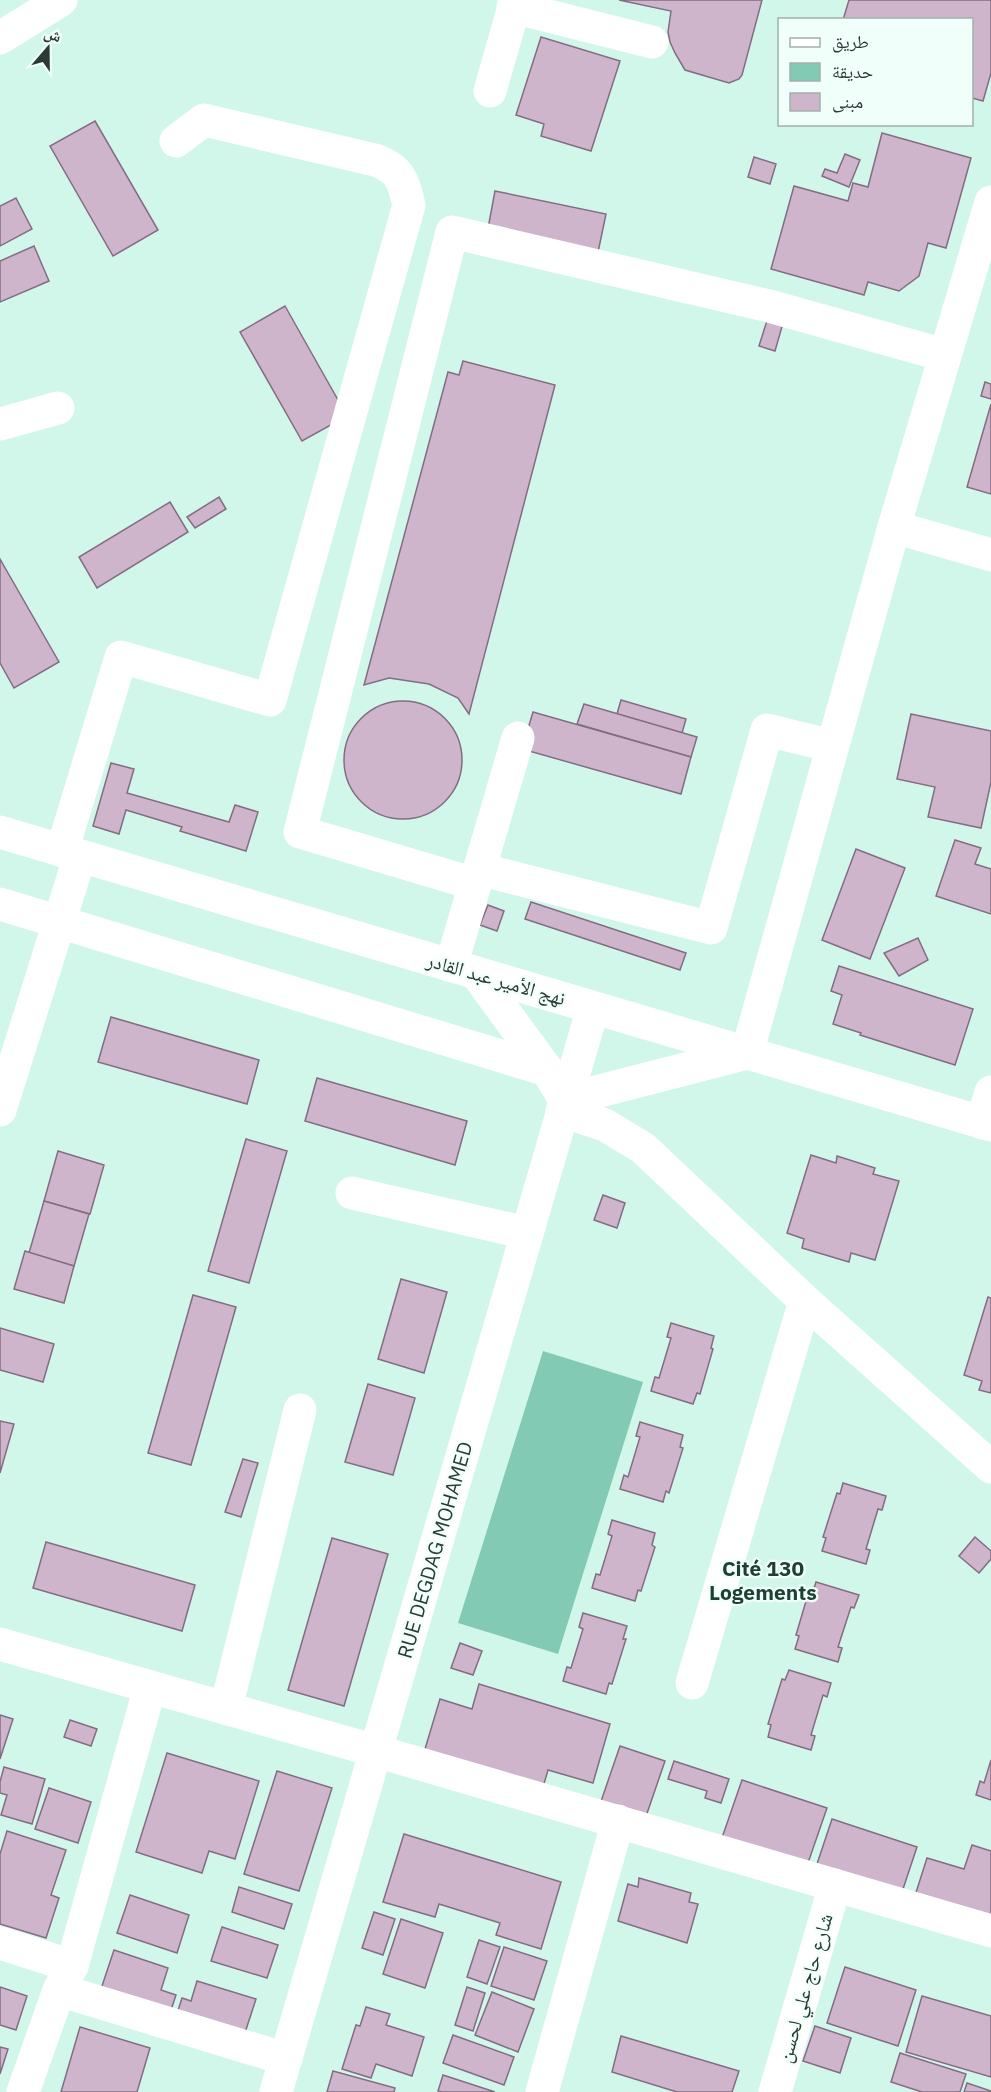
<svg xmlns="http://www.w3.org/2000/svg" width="991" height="2092" viewBox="0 0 991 2092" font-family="'IBM Plex Sans','Noto Naskh Arabic',sans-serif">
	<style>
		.green { fill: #83cab5 }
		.building { fill: #ceb5cc; stroke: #846d82; stroke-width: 1.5 }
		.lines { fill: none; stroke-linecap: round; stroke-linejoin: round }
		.minor { stroke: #fff; stroke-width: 33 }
		.major { stroke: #fff; stroke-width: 33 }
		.labels { text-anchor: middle; stroke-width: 4.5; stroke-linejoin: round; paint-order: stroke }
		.street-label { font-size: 20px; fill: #2c3a36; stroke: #f0fff9 }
		.neighbourhood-label { font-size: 21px; font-weight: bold; fill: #1e3f35; stroke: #f0fff9 }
	</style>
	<rect width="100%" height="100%" fill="#d1f7ea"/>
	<polygon class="green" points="543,1351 643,1382 558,1654 458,1623"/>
	<g class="building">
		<polygon points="619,0 762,0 742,75 739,79 729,83 685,70 675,53 670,42 668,32 671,11"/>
		<polygon points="849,0 991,0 991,73 983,101 972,98 972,20 843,20"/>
		<polygon points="541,37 620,61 591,151 541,136 544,124 516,115"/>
		<polygon points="95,121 158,230 113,256 50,146"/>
		<polygon points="882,133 971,158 946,248 928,243 919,276 899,291 868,282 864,295 771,269 794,186 848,201 853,183 868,187"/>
		<polygon points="845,154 860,160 849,187 822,176 825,169 837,173"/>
		<polygon points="754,157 776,164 770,184 748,177"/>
		<polygon points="495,191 606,214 596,262 486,239"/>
		<polygon points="16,198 32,229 0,246 0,206"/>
		<polygon points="34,246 49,281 0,302 0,261"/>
		<polygon points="285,306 347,416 302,441 240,332"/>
		<polygon points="770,311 785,316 775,351 759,346"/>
		<polygon points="463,361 555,385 469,714 458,698 429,684 389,678 364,685 448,372 459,375"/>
		<polygon points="985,382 991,384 991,399 981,396"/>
		<polygon points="991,404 991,494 967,487"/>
		<polygon points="219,497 226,509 195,528 187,517"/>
		<polygon points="170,502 188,532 97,588 79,557"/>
		<polygon points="0,559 59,662 14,688 0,663"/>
		<polygon points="621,700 686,719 682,733 617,714"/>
		<circle cx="403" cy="760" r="59"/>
		<polygon points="584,704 697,737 691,757 577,724"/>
		<polygon points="533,712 691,757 681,794 522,749"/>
		<polygon points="911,714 991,731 991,782 981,828 928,817 935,787 897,779"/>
		<polygon points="111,763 134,769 127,793 229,822 235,805 258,812 246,851 180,831 182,827 126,810 119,834 93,826"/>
		<polygon points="955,840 981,848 975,864 991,869 991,914 936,896"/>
		<polygon points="856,849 905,868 870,959 822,940"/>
		<polygon points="531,902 686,953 680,970 525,919"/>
		<polygon points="488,905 504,911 497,931 480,925"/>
		<polygon points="918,938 928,960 899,976 884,953"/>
		<polygon points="839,966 973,1009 955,1065 860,1035 861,1033 833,1024 842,995 831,991"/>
		<polygon points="111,1017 259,1060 247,1104 98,1062"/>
		<polygon points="317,1078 467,1121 455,1165 305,1121"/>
		<polygon points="246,1139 287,1151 249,1283 208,1271"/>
		<polygon points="58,1151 104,1165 90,1214 44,1201"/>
		<polygon points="811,1155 836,1163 837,1156 875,1168 873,1174 899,1181 875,1260 851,1253 849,1262 802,1248 804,1239 787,1233"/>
		<polygon points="603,1195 625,1203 617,1228 594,1220"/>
		<polygon points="44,1201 89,1214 74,1266 29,1253"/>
		<polygon points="25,1251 74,1266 64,1303 14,1289"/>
		<polygon points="401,1279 447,1292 424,1373 378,1359"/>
		<polygon points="193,1295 236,1307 191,1465 148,1453"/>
		<polygon points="988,1297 991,1298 991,1393 979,1390 982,1381 964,1375"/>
		<polygon points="671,1323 714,1336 711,1348 713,1349 700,1394 697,1393 693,1404 651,1391 655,1377 659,1378 671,1338 667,1337"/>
		<polygon points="0,1328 54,1344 43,1382 0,1370"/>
		<polygon points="368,1384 415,1398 393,1475 345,1462"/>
		<polygon points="0,1421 14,1424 0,1473"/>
		<polygon points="640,1422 683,1435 680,1447 683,1448 669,1493 666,1491 663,1502 620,1489 624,1475 628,1477 640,1437 636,1436"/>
		<polygon points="243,1459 258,1463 241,1517 225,1512"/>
		<polygon points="843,1483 886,1496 882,1510 878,1509 866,1549 870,1550 866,1564 822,1551 826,1538 823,1537 837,1493 840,1494"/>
		<polygon points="612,1520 655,1533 652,1545 655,1547 641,1591 638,1590 635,1601 592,1588 596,1574 600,1575 612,1536 608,1534"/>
		<polygon points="975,1537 991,1551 991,1559 979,1573 959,1556"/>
		<polygon points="332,1538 388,1554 344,1706 288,1690"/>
		<polygon points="46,1542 195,1585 182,1631 33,1588"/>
		<polygon points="816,1582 859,1595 854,1608 851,1607 838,1647 842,1648 838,1662 795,1649 799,1636 796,1635 809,1591 813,1592"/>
		<polygon points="583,1613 627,1626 623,1639 626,1639 612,1684 609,1683 606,1694 563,1681 567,1667 571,1668 583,1629 579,1627"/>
		<polygon points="460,1643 482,1651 473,1675 451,1668"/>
		<polygon points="789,1670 831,1683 827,1697 823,1695 811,1735 815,1736 811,1750 768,1737 771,1725 768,1724 782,1679 785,1680"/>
		<polygon points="479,1684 610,1724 593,1783 548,1770 541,1794 422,1759 440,1699 472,1709"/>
		<polygon points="0,1715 13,1719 0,1759"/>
		<polygon points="70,1720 97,1729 91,1746 64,1737"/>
		<polygon points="620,1746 665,1761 643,1825 598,1810"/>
		<polygon points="167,1753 259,1781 235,1859 209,1851 202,1873 136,1852"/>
		<polygon points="991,1760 991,1800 976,1795 980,1781 984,1783"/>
		<polygon points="674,1761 729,1779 721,1803 705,1798 707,1791 668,1779"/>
		<polygon points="4,1767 45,1779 32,1824 1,1815 7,1795 0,1793 0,1782"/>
		<polygon points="277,1771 332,1788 299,1891 244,1874"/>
		<polygon points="742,1780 827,1808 800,1886 715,1858"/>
		<polygon points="49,1788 91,1802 78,1843 35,1829"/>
		<polygon points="832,1819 917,1847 898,1904 813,1876"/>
		<polygon points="7,1831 66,1850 51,1895 59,1898 46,1938 0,1924 0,1854"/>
		<polygon points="404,1834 561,1882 541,1949 496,1935 500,1923 439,1904 435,1917 383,1902"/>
		<polygon points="972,1845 991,1851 991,1938 912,1905 927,1858 964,1869"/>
		<polygon points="639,1878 691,1893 689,1902 698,1904 687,1943 618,1921 628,1884 638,1887"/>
		<polygon points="239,1887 292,1904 284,1929 232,1912"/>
		<polygon points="130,1895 189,1915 177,1953 117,1933"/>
		<polygon points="374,1912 395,1919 383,1955 362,1948"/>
		<polygon points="401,1919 443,1933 425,1988 383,1974"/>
		<polygon points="222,1927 278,1945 267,1978 211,1961"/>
		<polygon points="479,1940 500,1947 487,1984 467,1977"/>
		<polygon points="504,1947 547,1961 534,2000 491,1986"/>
		<polygon points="114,1950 168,1968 161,1990 176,1995 167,2022 98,1998"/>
		<polygon points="845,1967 916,1990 898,2046 827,2023"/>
		<polygon points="197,1981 256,1999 241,2045 174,2023 182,1998 191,2001"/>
		<polygon points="0,1987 27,1996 16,2030 0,2025"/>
		<polygon points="467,1987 485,1993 473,2031 455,2025"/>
		<polygon points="492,1992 534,2009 518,2052 475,2035"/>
		<polygon points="922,1996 991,2016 991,2077 906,2052"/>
		<polygon points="366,2007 390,2014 386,2025 424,2037 412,2076 376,2064 371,2078 342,2069 356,2025 360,2026"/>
		<polygon points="815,2026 851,2038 840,2073 803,2061"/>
		<polygon points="80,2027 150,2048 137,2092 61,2092"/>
		<polygon points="453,2035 514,2057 504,2085 443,2063"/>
		<polygon points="621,2036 739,2071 732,2092 677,2092 612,2072"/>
		<polygon points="0,2047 8,2049 0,2074"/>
		<polygon points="900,2053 966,2074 960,2092 922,2092 891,2082"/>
		<polygon points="333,2071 395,2088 394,2092 327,2092"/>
		<polygon points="443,2075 495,2092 442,2092 438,2091"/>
		<polygon points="967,2083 991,2091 991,2092 964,2092"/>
	</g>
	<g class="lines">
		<g class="minor">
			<polyline points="513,7 652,42"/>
			<polyline points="490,91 516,0"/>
			<polyline points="0,424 58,408"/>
			<polyline points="894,527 991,555"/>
			<path d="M62 851 121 657 270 700 409 205C403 180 400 169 375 160L204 120 176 141"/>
			<polyline points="479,869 711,928 767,730 832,746"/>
			<polyline points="475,884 300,832 452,232 769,306 944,355"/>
			<polyline points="0,904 547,1070"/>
			<polyline points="451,966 518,738"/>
			<polyline points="747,1053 894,527 991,202"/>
			<polyline points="0,1110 80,856"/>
			<polyline points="562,1111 605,1125 643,1148 805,1301 991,1467"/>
			<polyline points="982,1123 991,1092"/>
			<polyline points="352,1193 527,1233"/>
			<polyline points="0,1644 376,1751 991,1931"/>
			<polyline points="692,1683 805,1301"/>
			<polyline points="226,1708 300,1410"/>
			<polyline points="0,1943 72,1966"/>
			<polyline points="59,1990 286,2059"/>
			<polyline points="23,2092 59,1990 72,1966 150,1687"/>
			<polyline points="542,2092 618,1821"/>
			<polyline points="775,2092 835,1885"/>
		</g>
		<g class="major">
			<polyline points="0,38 61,0"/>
			<polyline points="0,832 991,1125"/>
			<polyline points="476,973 547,1070 565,1100 747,1053"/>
			<polyline points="276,2092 593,1008"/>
		</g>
	</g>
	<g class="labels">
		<g class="street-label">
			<text transform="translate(496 979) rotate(16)" y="7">نهج الأمير عبد القادر</text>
			<text transform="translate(435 1550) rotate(-74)" y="7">RUE DEGDAG MOHAMED</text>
			<text transform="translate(805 1988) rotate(-74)" y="7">شارع حاج علي لحسن</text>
		</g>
		<g class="neighbourhood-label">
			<text x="763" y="1576">Cité 130<tspan x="763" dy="24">Logements</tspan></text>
		</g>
	</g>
	<rect x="778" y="18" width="195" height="108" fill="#f0fff9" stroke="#a2b0ab" stroke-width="1.5"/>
	<rect x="790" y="38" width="30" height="9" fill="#ffffff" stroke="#a2b0ab" stroke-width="1.5"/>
	<text x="832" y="48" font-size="18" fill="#2c3a36">طريق</text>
	<rect x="790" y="63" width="30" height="18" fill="#83cab5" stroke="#a2b0ab" stroke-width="1.5"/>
	<text x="832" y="78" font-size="18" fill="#2c3a36">حديقة</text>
	<rect x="790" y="93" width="30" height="18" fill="#ceb5cc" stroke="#a2b0ab" stroke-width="1.5"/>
	<text x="832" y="108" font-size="18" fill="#2c3a36">مبنى</text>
	<g transform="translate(48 48) rotate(20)" stroke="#f0fff9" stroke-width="4.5" paint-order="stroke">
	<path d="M0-4.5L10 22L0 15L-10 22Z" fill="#2c3a36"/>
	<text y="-9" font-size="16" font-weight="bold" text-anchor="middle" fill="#2c3a36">ش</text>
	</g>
</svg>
